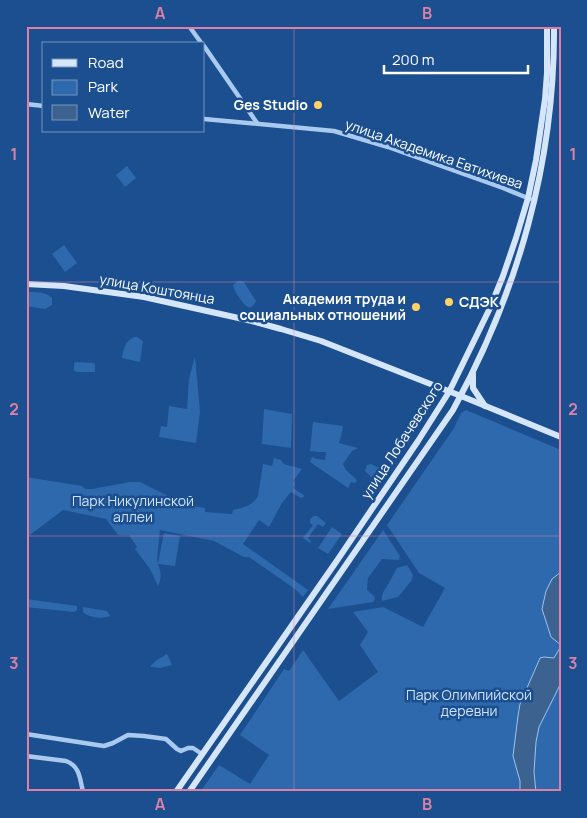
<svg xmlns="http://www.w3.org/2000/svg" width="587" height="818" viewBox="0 0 587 818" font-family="Manrope,sans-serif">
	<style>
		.green { fill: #2e69ad }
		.water { fill: #3c6290; stroke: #9cc4f0 }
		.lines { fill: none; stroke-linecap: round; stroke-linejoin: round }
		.street { stroke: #a9c9ee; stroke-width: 4.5 }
		.secondary { stroke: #d6e6fa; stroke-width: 6 }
		.grid { fill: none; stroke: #dd80a5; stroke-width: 1; stroke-opacity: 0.55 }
		.poi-dot { fill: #ffd166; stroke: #1b4f8f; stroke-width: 2 }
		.labels { text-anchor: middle; stroke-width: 5; stroke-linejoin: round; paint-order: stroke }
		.poi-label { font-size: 14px; font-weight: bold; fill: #fff; stroke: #1b4f8f; text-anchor: end }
		.street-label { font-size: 14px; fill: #fff; stroke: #1b4f8f }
		.park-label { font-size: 14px; fill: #cfe3fa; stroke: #1b4f8f }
		.neatline { fill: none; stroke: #dd80a5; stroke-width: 2 }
		.grid-label { font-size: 16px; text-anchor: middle; font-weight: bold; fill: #dd80a5 }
	</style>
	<rect width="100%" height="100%" fill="#1b4f8f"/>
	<g class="green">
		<polygon points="127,166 136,178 125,187 116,175"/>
		<polygon points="64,245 77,263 65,272 52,254"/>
		<path d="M238 281H242L244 282 256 301C251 311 247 308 241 300 238 295 234 291 233 285Z"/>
		<path d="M26 292C35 292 45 291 52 298V305L45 309 26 306Z"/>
		<path d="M134 337H137L143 341 140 362 122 358C123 350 125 341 134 337Z"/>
		<polygon points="195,356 200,412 196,443 159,437 161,426 167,427 169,406 187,409 189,379"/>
		<polygon points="76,362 94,363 95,365 95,372 78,372 74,371 74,363"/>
		<polygon points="264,409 292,414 291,448 262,444"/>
		<polygon points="466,410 561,450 561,792 200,792 219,765 250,784 269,755 240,735 284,669 289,671 303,650 339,701 378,672 360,645 368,632 353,612 383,607 423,627 445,588 419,573 387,525 454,428 461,413"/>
		<polygon points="313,422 343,426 341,437 339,443 358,448 352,451 343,464 346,470 357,480 355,483 351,482 348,488 310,462 312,457 317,459 325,460 326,452 318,452 310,451"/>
		<path d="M274 458 281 460 284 464 302 469 293 481 295 483 293 488 305 496 301 498 291 492 282 503 269 527 259 520 243 544 308 590 303 597 295 589 249 557H244L214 541 160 530 157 559 158 563 164 533 180 536 175 566 158 564C161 572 162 577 158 586L150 569 135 549 137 547 129 535H118L106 519 63 510 26 538V477L82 486 85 489H92L130 482H140L174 499 177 497 187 501V505L205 508V512L232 514 233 510C244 507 252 506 258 496L263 464 272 466Z"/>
		<polygon points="371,464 386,471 377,483 365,471 367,465"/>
		<polygon points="314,516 317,516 326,523 323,527 318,524 308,538 311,541 310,543 303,538 313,525 310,523 310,519"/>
		<polygon points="332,527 342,534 328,554 318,548"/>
		<polygon points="383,530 400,556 399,560 382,559 368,578 367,590 374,596 375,599 373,602 328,609"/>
		<path d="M407 565 413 575 412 580 398 597 382 601C381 597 383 591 386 588L397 568Z"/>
		<polygon points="26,599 77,606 77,610 74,612 26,607"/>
		<path d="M83 607 107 611 110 616C102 619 89 618 83 612Z"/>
		<polygon points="167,654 172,665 160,668 151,667 150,666 157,660"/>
	</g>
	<g class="water">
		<polygon points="561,572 561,645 551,637 542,609 546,591 552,579"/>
		<polygon points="561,646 561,683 539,727 536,742 534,772 536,792 520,792 520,781 513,756 518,716 520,704 540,658 544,657 554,658"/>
	</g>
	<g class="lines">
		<g class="street">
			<polyline points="189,26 202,44"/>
			<polyline points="204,46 257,123"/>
			<polyline points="26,104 44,106"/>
			<polyline points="204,119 334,131 388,147 503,188 530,199"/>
			<polyline points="26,734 104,746 113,743 128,735 144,736 166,739 177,749 181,751 188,748 193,748 202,754"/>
			<path d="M26 756 66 761C80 766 80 779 83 792"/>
		</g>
		<g class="secondary">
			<polyline points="26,284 64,286 144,297 252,321 281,329 321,341 461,396 561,437"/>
			<polyline points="473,374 473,388 485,406"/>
			<polyline points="176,792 336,562 418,441 449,392 490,308 503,276 516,238 528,198 536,160 545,99 547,73 547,26"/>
			<path d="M189 792 453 410C518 292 555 161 554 26"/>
		</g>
	</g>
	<path class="grid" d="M294 26V792M26 282H561M26 536H561"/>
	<g class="poi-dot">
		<circle cx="318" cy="105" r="5"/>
		<circle cx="449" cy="302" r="5"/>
		<circle cx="416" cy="307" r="5"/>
	</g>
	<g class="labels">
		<g class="poi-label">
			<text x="308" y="110">Ges Studio</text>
			<text x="406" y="304">Академия труда и<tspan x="406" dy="16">социальных отношений</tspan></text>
			<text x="459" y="307" text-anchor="start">СДЭК</text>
		</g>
		<g class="street-label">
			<text transform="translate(434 154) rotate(19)" y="5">улица Академика Евтихиева</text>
			<text transform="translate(157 289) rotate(10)" y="5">улица Коштоянца</text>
			<text transform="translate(402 440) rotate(-57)" y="5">улица Лобачевского</text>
		</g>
		<g class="park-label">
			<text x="133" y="506">Парк Никулинской<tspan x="133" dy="16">аллеи</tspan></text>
			<text x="469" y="700">Парк Олимпийской<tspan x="469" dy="16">деревни</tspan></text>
		</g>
	</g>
	<rect width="587" height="818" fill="none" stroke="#1b4f8f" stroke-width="55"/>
	<rect x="42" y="42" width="162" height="90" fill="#1b4f8f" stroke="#7695bc"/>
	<rect x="52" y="59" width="25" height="8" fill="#d6e6fa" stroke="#7695bc"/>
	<text x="88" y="68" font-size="15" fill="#ffffff">Road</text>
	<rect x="52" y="80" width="25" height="15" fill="#2e69ad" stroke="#7695bc"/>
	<text x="88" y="92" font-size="15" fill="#ffffff">Park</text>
	<rect x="52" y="105" width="25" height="15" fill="#3c6290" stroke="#7695bc"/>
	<text x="88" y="118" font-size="15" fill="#ffffff">Water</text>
	<path d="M384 65v8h144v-8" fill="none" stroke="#ffffff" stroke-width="2.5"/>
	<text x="392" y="65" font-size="15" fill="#ffffff" stroke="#1b4f8f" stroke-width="4" paint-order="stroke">200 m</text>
	<rect x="28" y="28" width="532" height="762" class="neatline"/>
	<g class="grid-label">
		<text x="160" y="19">A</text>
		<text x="427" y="19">B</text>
		<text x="14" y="160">1</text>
		<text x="573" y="160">1</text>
		<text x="14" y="415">2</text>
		<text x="573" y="415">2</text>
		<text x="14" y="669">3</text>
		<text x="573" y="669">3</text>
		<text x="160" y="810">A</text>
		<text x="427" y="810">B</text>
	</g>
</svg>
